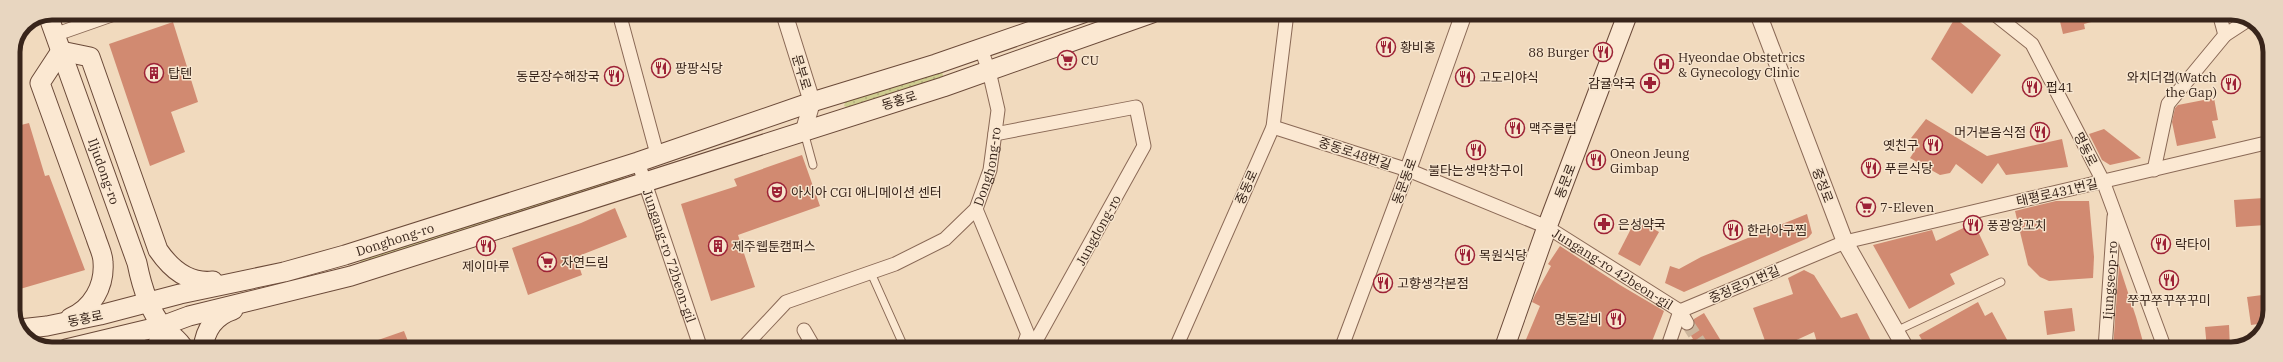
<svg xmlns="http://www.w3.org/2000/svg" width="2283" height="362" viewBox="0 0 2283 362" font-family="'IBM Plex Serif','Noto Sans KR',serif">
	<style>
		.grass { fill: url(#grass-dots) }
		.building { fill: #d18a71 }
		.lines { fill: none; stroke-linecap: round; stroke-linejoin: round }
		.minor-tunnel { stroke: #ccb69d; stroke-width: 13; stroke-dasharray: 13 6; stroke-linecap: butt }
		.service-casing { stroke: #8a6956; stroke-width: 9 }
		.minor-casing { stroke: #8a6956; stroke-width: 15 }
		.tertiary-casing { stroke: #8a6956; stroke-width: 18 }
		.secondary-casing { stroke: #6b4a39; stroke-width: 21 }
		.service { stroke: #fbe8d2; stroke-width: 7 }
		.minor { stroke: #fbe8d2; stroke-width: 13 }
		.tertiary { stroke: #fbe8d2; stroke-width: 16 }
		.secondary { stroke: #fbe8d2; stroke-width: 19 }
		.labels { text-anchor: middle; stroke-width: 3; stroke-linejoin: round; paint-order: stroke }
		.poi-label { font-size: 13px; fill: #38251b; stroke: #f7e5ce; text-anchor: start }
		.street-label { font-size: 13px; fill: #38251b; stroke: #f7e5ce }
		.rim { fill: none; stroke: #38251b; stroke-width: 5 }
	</style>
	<defs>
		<pattern id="grass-dots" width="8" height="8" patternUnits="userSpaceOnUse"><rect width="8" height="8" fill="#cfcd91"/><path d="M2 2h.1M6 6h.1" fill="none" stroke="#b2b07c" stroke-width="1.8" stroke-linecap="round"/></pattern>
	</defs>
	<rect width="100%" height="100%" fill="#f1dabe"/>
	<g class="grass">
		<polygon points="942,71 943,76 938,79 849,108 844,106 845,102"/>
		<polygon points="625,175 623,180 361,264 359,256"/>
	</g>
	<g class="building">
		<polygon points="2058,13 2108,13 2109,17 2084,24 2085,29 2063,34"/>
		<polygon points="1955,18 2001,55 1972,94 1931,59"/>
		<polygon points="173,22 198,102 171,112 185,152 150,166 109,44"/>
		<polygon points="2214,98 2218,120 2212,121 2216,138 2177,146 2172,122 2175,108 2178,105"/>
		<polygon points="1926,119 1987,156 2062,139 2068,167 2006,175 1998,163 1982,184 1956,164 1950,173 1940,175 1910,158 1919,144 1911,138"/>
		<polygon points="29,123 45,176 49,175 85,270 20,289 13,278 13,127"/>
		<polygon points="2104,129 2141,158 2110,165 2102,160 2089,134"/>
		<polygon points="802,155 820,206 738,235 755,287 711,301 681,204 737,186 734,179"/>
		<polygon points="2264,198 2266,225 2236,227 2234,200"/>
		<polygon points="2056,201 2089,201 2094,257 2093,278 2049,281 2040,277 2028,265 2015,211"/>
		<polygon points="615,208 627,237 576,257 582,275 528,295 512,248 581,223"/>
		<polygon points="1807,214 1812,233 1808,238 1684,292 1665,283 1670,266 1679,269 1701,257"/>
		<polygon points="1636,219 1659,232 1640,266 1618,254"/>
		<polygon points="1974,223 1989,255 1950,274 1955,284 1909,309 1873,245 1932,230 1936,241"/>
		<polygon points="1560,246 1620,285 1664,311 1649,349 1587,349 1574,343 1572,349 1522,349 1540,306 1532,302 1535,295 1551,266 1548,264"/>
		<polygon points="2119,265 2136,317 2145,349 2113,349"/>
		<polygon points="1804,270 1814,275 1841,318 1857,313 1875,349 1819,349 1814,332 1790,343 1792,349 1768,349 1753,308 1793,294 1788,278"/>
		<polygon points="2270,294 2270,315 2265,323 2251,325 2247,297"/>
		<polygon points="1978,302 1985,316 1992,312 2012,349 1927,349 1919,335"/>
		<polygon points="2072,308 2075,331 2047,335 2044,311"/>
		<polygon points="1704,313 1726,349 1675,349 1677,344 1693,339 1688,331 1694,327 1694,319"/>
		<polygon points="2229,325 2230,349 2207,349 2205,327"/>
		<polygon points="404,331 411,349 358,349 358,347"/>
	</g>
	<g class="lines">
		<polyline class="minor-tunnel" points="1687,323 1704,349"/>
		<defs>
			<g id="service">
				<polyline points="804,132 813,165"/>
				<polyline points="871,273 905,349"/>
				<polyline points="1896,331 2001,282"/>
				<polyline points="1019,349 1026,330"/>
			</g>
			<g id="minor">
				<polyline points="619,13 657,154"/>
				<polyline points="1993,13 2032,44 2103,181 2165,349"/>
				<polyline points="2219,13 2225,35"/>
				<polyline points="57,34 117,13"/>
				<path id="s1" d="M1273 127 1408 170 1547 227 1680 311 1687 323"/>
				<polyline points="995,134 1136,107 1144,146 1033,346"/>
				<path id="s2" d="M638 162 701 349"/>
				<polyline points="2154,170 2168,104 2225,35 2248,20"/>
				<polyline points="976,209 1034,349"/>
				<polyline points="804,330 815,349"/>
				<path id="s3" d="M742 349 786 302 895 264 945 239 976 209 990 170 998 110 989 71 981 49"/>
				<polyline points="1170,349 1177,345 1273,127 1287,13"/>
				<polyline points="1341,349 1408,170"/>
				<polyline points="1667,349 1680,311 1845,242 2270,142"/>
				<path id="s4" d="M2105 349 2114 217"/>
			</g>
			<g id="tertiary">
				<polyline points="784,13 812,102 804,130"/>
				<polyline points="1758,13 1845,242 1906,349"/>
				<polyline points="1408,170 1464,13"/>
			</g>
			<g id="secondary">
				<path id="s5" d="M48 15 137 263C141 283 149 310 163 327 170 335 179 339 184 349"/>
				<path d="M70 318C92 309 105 286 103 262 103 254 98 245 96 238L40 83 61 51 90 57 158 250C171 269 189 284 213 281"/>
				<path id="s6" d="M20 329 47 326 100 315 180 294 284 272 345 255 638 162 812 102 936 64 1083 13"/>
				<polyline points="66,349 162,326 189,316 351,276 943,87 1152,13"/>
				<polyline points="157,349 162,326"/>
				<path d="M203 349C205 330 214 316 233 310"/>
				<polyline points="1504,349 1547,227 1628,13"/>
			</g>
		</defs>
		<use href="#service" class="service-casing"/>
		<use href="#minor" class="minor-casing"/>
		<use href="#tertiary" class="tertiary-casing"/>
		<use href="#secondary" class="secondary-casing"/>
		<use href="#service" class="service"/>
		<use href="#minor" class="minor"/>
		<use href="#tertiary" class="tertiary"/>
		<use href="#secondary" class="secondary"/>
	</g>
	<defs>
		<symbol id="restaurant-ring" viewBox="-11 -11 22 22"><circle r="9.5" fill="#f7e5ce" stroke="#9d2236" stroke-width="1.5"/><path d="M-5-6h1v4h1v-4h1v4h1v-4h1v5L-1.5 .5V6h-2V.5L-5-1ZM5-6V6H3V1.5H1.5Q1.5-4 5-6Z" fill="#9d2236"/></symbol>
		<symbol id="supermarket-ring" viewBox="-11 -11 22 22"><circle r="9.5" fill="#f7e5ce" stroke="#9d2236" stroke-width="1.5"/><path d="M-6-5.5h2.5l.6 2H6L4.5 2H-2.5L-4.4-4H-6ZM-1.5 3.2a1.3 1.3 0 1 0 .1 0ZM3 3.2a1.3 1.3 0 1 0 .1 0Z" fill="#9d2236"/></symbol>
		<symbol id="hospital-ring" viewBox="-11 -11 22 22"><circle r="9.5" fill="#f7e5ce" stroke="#9d2236" stroke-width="1.5"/><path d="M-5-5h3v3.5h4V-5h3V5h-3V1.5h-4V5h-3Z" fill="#9d2236"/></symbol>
		<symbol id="building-ring" viewBox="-11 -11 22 22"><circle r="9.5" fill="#f7e5ce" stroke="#9d2236" stroke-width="1.5"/><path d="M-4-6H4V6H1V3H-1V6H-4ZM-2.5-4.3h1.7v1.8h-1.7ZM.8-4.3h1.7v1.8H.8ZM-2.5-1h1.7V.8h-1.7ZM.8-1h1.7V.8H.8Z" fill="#9d2236"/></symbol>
		<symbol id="pharmacy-ring" viewBox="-11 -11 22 22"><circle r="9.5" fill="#f7e5ce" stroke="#9d2236" stroke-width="1.5"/><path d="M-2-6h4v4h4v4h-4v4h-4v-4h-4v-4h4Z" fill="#9d2236"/></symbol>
		<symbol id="theatre-ring" viewBox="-11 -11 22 22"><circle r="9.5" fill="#f7e5ce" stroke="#9d2236" stroke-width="1.5"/><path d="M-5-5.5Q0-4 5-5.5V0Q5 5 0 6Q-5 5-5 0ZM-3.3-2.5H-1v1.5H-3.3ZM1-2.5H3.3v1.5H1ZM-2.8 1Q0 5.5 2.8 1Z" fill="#9d2236"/></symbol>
	</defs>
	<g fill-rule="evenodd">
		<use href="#restaurant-ring" x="1375" y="36" width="22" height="22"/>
		<use href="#restaurant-ring" x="1592" y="41" width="22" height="22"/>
		<use href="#supermarket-ring" x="1056" y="49" width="22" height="22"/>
		<use href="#hospital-ring" x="1653" y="53" width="22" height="22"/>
		<use href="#restaurant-ring" x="650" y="57" width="22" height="22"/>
		<use href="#building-ring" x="143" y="62" width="22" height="22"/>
		<use href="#restaurant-ring" x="603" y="65" width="22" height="22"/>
		<use href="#restaurant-ring" x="1454" y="66" width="22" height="22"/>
		<use href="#pharmacy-ring" x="1639" y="72" width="22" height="22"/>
		<use href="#restaurant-ring" x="2220" y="73" width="22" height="22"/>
		<use href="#restaurant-ring" x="2021" y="76" width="22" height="22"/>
		<use href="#restaurant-ring" x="1504" y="117" width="22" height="22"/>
		<use href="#restaurant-ring" x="2029" y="121" width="22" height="22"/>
		<use href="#restaurant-ring" x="1922" y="134" width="22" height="22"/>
		<use href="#restaurant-ring" x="1465" y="139" width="22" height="22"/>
		<use href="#restaurant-ring" x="1585" y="149" width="22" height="22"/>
		<use href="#restaurant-ring" x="1860" y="157" width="22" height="22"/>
		<use href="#theatre-ring" x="766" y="181" width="22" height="22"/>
		<use href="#supermarket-ring" x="1855" y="196" width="22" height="22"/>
		<use href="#pharmacy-ring" x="1593" y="213" width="22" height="22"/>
		<use href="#restaurant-ring" x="1962" y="214" width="22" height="22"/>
		<use href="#restaurant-ring" x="1722" y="219" width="22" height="22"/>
		<use href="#restaurant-ring" x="2150" y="233" width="22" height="22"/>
		<use href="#restaurant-ring" x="475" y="235" width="22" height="22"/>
		<use href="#building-ring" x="707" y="235" width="22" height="22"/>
		<use href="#restaurant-ring" x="1454" y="244" width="22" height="22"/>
		<use href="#supermarket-ring" x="536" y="251" width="22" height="22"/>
		<use href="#restaurant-ring" x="2158" y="269" width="22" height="22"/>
		<use href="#restaurant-ring" x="1372" y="272" width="22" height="22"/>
		<use href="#restaurant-ring" x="1605" y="308" width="22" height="22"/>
	</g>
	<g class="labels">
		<g class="poi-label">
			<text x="1400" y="52">황비홍</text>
			<text x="1589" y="57" text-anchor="end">88 Burger</text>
			<text x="1678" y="62">Hyeondae Obstetrics<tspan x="1678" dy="15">&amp; Gynecology Clinic</tspan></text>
			<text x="1081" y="65">CU</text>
			<text x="675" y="73">팡팡식당</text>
			<text x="168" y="78">탑텐</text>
			<text x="600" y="81" text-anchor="end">동문장수해장국</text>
			<text x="1479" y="82">고도리야식</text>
			<text x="2217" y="82" text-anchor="end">와치더갭(Watch<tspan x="2217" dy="15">the Gap)</tspan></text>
			<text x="1636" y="88" text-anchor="end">감귤약국</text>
			<text x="2046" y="92">펍41</text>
			<text x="1529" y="133">맥주클럽</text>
			<text x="2026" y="137" text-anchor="end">머거본음식점</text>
			<text x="1919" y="150" text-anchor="end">옛친구</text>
			<text x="1610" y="158">Oneon Jeung<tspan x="1610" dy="15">Gimbap</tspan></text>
			<text x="1885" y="173">푸른식당</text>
			<text x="1476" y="175" text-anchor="middle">불타는생막창구이</text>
			<text x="791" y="197">아시아 CGI 애니메이션 센터</text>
			<text x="1880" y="212">7-Eleven</text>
			<text x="1618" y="229">은성약국</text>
			<text x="1987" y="230">풍광양꼬치</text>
			<text x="1747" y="235">한라아구찜</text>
			<text x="2175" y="249">락타이</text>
			<text x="732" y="251">제주웹툰캠퍼스</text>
			<text x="1479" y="260">목원식당</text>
			<text x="561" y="267">자연드림</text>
			<text x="486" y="271" text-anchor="middle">제이마루</text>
			<text x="1397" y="288">고향생각본점</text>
			<text x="2169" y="305" text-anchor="middle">쭈꾸쭈꾸쭈꾸미</text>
			<text x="1602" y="324" text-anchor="end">명동갈비</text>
		</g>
		<g class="street-label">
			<text transform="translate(802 72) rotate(73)" y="5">문부로</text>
			<text transform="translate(899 100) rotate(-17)" y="5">동홍로</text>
			<text transform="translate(2086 149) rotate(63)" y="5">명동로</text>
			<text transform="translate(1355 153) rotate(18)" y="5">중동로48번길</text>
			<text dy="5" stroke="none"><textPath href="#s3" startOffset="323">Donghong-ro</textPath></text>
			<text dy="5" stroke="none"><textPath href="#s5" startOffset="166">Iljudong-ro</textPath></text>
			<text transform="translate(1404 181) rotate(-70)" y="5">동문동로</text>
			<text transform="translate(1565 181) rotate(-69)" y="5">동문로</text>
			<text transform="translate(1823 185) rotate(69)" y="5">중정로</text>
			<text transform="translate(1246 187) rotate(-66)" y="5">중동로</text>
			<text transform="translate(2057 192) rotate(-13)" y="5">태평로431번길</text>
			<text transform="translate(1098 230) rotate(-61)" y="5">Jungdong-ro</text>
			<text dy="5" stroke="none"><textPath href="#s6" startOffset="386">Donghong-ro</textPath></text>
			<text dy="5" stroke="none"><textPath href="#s2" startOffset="99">Jungang-ro 72beon-gil</textPath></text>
			<text dy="5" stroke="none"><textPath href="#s1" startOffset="370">Jungang-ro 42beon-gil</textPath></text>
			<text dy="5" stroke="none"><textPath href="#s4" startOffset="69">Ijungseop-ro</textPath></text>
			<text transform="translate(1744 284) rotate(-23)" y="5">중정로91번길</text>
			<text transform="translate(85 318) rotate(-12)" y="5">동홍로</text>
		</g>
	</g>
	<path d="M0 0H2283V362H0ZM52 20H2231A32 32 0 0 1 2263 52V310A32 32 0 0 1 2231 342H52A32 32 0 0 1 20 310V52A32 32 0 0 1 52 20Z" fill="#e8d6c0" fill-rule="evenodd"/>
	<path class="rim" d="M52 20H2231A32 32 0 0 1 2263 52V310A32 32 0 0 1 2231 342H52A32 32 0 0 1 20 310V52A32 32 0 0 1 52 20Z"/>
</svg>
